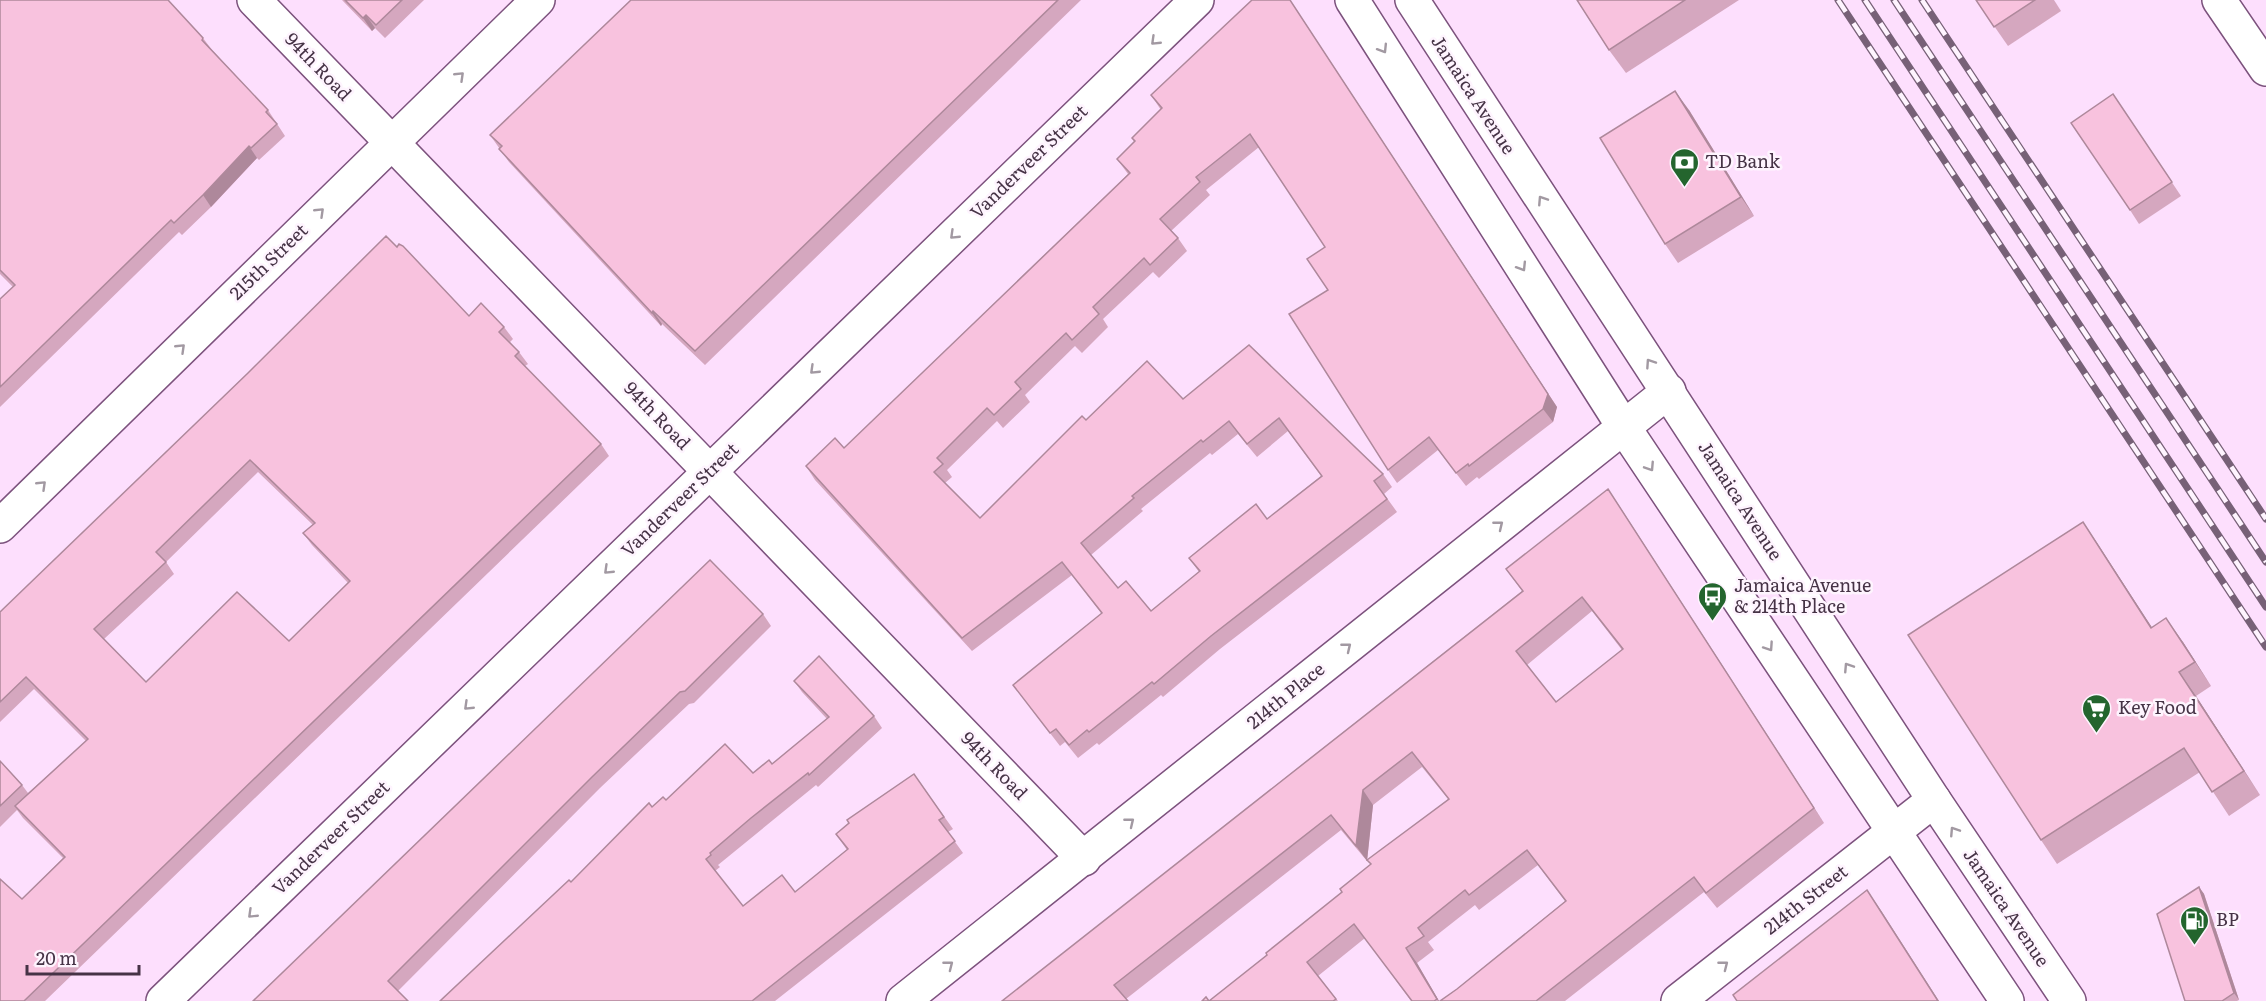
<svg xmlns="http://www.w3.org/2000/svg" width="2266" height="1001" viewBox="0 0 2266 1001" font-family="Literata,serif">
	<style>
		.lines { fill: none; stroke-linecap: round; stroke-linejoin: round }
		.minor-casing { stroke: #7c527d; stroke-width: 36 }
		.primary-casing { stroke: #7c527d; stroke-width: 36 }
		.minor { stroke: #fff; stroke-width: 33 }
		.primary { stroke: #fff; stroke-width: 33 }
		.rail-casing { stroke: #776177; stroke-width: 7 }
		.rail { stroke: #fef4fe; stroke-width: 4.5; stroke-dasharray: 14; stroke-linecap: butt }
		.wall { fill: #d5a7bf; fill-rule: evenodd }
		.shaded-wall { fill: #ae889b }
		.building { fill: #f8c2de; stroke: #ae889b; stroke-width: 1.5; fill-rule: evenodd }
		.oneway { stroke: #a299a2 }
		.labels { text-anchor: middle; stroke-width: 5; stroke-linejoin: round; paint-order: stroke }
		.street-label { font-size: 18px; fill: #463346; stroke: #fef4fe }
		.poi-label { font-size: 18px; fill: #463346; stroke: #fef4fe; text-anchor: start }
	</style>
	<rect width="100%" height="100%" fill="#fddffd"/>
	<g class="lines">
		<defs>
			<g id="minor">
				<polyline points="254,0 1084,859"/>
				<polyline points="2219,0 2266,69"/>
				<polyline points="0,526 538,0"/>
				<polyline points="163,1001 1197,0"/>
				<polyline points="903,1001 1669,391"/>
				<polyline points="1678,1001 1934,800"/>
			</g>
			<g id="primary">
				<polyline points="1352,0 1623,426 2007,1001"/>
				<polyline points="1412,0 1934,800 2069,1001"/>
			</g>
		</defs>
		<use href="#minor" class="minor-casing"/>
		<use href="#primary" class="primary-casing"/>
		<use href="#minor" class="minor"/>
		<use href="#primary" class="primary"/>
		<defs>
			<g id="rail">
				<polyline points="1838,0 2266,647"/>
				<polyline points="1865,0 2266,607"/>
				<polyline points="1894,0 2266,562"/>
				<polyline points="1922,0 2266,519"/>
			</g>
		</defs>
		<use href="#rail" class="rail-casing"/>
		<use href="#rail" class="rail"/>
	</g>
	<g class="wall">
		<polygon points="0,0 203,38 212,50 268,110 285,136 259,160 257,158 211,207 182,235 179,232 0,407 0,299 13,287 0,274"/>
		<polygon points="342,0 424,0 385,38 375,28 372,31"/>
		<polygon points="631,0 1081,0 705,365 662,324 661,326 509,162 490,135"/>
		<path d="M1252 0H1290L1557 407 1553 422 1479 479 1477 477 1466 486 1438 450 1397 483 1388 470 1328 290 1325 247 1259 147 1206 190 1210 195 1171 231 1178 238 1187 251 1159 278 1153 272 1103 319 1108 327 1082 353 1075 346 1025 395 1030 402 1003 428 997 421 947 470 952 477 945 483 980 518 1086 420 1183 399 1249 345 1383 474 1392 487 1384 494 1397 512 1220 649 1163 697 1161 695 1099 745 1097 743 1078 758 1065 742 1060 746 1013 685 1102 614 1072 575 972 651 815 480 806 466 844 448 1128 174 1117 159 1134 142 1132 138 1161 110 1151 95ZM1288 431 1321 476 1267 519 1189 558 1199 572 1151 611 1118 588 1091 555 1143 511 1141 509 1210 453 1212 455 1238 434 1257 457Z"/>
		<polygon points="1577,0 1739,0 1626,73 1609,50"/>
		<polygon points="1976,0 2054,0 2061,11 2008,46"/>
		<polygon points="2113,94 2181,196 2139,224 2130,210"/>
		<polygon points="1689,110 1754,216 1678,263 1665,244"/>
		<path d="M397 247 469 316 504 327 513 339 510 342 519 352 528 364 525 366 601 444 609 456 45 1001H0L22 899 63 858 23 818 17 810 0 827V761L22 785 28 793 86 741 34 689 0 722V612ZM258 472 313 525 303 533 312 545 348 583 289 641 146 682 104 639 174 574 166 562Z"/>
		<path d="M1618 504 1824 823 1717 908 1704 892 1565 1001H1440L1457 989 1565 901 1538 865 1479 910 1475 905 1428 942 1434 950 1417 963 1439 1001H1411L1365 938 1318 976 1338 1001H1202H1209L1267 955 1342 892 1370 865 1448 799 1422 767 1373 805 1367 861 1341 830 1126 999 1002 1001 1522 591 1506 569ZM1592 611 1622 650 1556 702 1527 665Z"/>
		<polygon points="2083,522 2099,546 2152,628 2183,642 2211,686 2196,696 2260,795 2229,816 2200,772 2057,864 2041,840"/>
		<polygon points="763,614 771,626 694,703 689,704 600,788 398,991 253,1001"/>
		<polygon points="794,681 874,716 882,728 818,787 816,785 718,865 720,867 715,871 743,906 795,892 847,850 836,834 914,774 953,829 948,832 963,853 775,1001 440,1001 571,882 652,807 666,800 753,773 772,764 827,719 802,692"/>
		<polygon points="2199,887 2204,894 2239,1000 2237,1001 2185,1001"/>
	</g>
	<g class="shaded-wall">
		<polygon points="1290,0 1557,407 1553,422 1543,409"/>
		<polygon points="366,15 375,28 372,31 363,18"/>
		<polygon points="1675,91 1689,110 1754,216 1741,197"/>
		<polygon points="249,146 257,158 211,207 203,195"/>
		<polygon points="653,311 662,324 661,326 652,313"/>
		<polygon points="1608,489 1618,504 1824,823 1814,808"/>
		<polygon points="2083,522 2099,546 2168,652 2151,628"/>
		<polygon points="2166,618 2183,642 2211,686 2195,662"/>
		<polygon points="2179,672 2196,696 2260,795 2244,771"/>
		<polygon points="1363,790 1373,805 1367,861 1356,846"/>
		<polygon points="2199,887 2204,894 2239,1000 2234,993"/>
		<polygon points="1867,890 1882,912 1939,1001 1938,1001"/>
		<polygon points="1406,948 1417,963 1439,1001 1438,1001"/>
	</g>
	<g class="building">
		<polygon points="0,0 168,0 203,38 202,40 268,110 266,112 277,124 251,148 249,146 203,195 174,223 171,220 0,387 0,299 15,285 0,270"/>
		<polygon points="345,0 402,0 376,25 366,15 363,18"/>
		<polygon points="631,0 1058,0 695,351 653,311 652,313 499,149 502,146 490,135"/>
		<path d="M1252 0H1290L1548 394 1543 409 1469 466 1468 464 1456 473 1429 437 1388 470 1289 314 1328 290 1307 259 1325 247 1250 134 1196 177 1200 182 1160 219 1178 238 1150 265 1144 258 1093 307 1099 314 1072 340 1066 333 1015 382 1021 389 994 415 987 408 937 458 943 464 934 472 980 518 1082 416 1086 420 1147 361 1183 399 1249 345 1383 474 1374 481 1387 499 1211 636 1154 684 1152 682 1089 732 1087 730 1069 745 1056 729 1050 733 1013 685 1102 613 1062 562 962 638 806 466 835 438 844 448 1130 173 1117 159 1135 141 1132 138 1162 108 1151 95ZM1279 418 1322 476 1267 519 1256 504 1189 558 1200 571 1151 611 1126 581 1118 588 1081 543 1134 498 1132 496 1201 440 1203 442 1229 421 1247 444Z"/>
		<polygon points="1577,0 1685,0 1609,50"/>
		<polygon points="1976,0 2035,0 1994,27"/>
		<polygon points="1675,91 1741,197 1665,244 1600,138"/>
		<polygon points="2113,94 2172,182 2130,210 2071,123"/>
		<path d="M386 236 397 247 399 244 403 246 469 316 481 303 504 327 499 332 519 352 515 356 601 444 24 1001H0V879L22 899 65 857 15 806 88 739 26 677 0 702V612L248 373ZM250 460 315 523 303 533 350 581 289 641 237 592 146 682 94 629 166 562 156 552Z"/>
		<path d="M1608 489 1814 808 1706 893 1694 877 1536 1001H1440L1457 989 1566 901 1527 850 1469 895 1465 890 1418 928 1424 936 1406 948 1437 999 1434 1001H1412L1354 924 1307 962 1336 999 1333 1001H1202L1206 997 1209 1001 1267 955 1266 953 1342 892 1340 889 1371 864 1367 860 1449 799 1412 752 1363 790 1356 846 1331 815 1114 985 1128 1001H1002L1523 591 1506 569ZM1582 597 1623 649 1556 702 1516 651Z"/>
		<polygon points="2083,522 2151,628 2166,618 2195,662 2179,672 2244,771 2212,792 2184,748 2041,840 1908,635"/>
		<polygon points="710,560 763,614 685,691 680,692 592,777 388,981 408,1001 253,1001"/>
		<polygon points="819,656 874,716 809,775 808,773 751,818 710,853 711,855 706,859 743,906 782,875 795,892 848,849 836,834 849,823 847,820 914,774 944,817 939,820 955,841 752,1001 440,1001 569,880 571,882 649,803 652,807 663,797 666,800 725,744 753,773 769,760 772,764 829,717 794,681"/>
		<polygon points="0,761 22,785 0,806"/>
		<polygon points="2199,887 2234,993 2222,1001 2185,1001 2157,914"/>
		<polygon points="1867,890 1938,1001 1737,1001 1733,995"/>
	</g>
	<defs><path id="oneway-chevron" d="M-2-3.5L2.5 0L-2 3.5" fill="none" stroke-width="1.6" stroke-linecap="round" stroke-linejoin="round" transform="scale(1.5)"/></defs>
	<g class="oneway">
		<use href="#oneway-chevron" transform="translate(1155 41) rotate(136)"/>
		<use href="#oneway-chevron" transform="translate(1383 49) rotate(58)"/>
		<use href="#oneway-chevron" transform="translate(460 76) rotate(-44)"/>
		<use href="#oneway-chevron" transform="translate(1542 200) rotate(-123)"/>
		<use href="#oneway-chevron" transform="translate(320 212) rotate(-44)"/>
		<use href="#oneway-chevron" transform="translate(954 235) rotate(136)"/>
		<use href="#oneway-chevron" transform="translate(1522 267) rotate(58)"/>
		<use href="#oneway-chevron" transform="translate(181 348) rotate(-44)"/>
		<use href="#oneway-chevron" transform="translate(1650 363) rotate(-124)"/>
		<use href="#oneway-chevron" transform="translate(814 370) rotate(136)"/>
		<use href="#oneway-chevron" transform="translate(1650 467) rotate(57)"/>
		<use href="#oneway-chevron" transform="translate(42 485) rotate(-44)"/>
		<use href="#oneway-chevron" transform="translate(1499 525) rotate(-39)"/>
		<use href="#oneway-chevron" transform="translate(608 570) rotate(136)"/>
		<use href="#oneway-chevron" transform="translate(1347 647) rotate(-39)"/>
		<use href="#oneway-chevron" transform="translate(1769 647) rotate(56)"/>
		<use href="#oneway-chevron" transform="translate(1848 667) rotate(-123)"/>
		<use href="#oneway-chevron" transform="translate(468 706) rotate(136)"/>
		<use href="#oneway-chevron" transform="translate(1130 822) rotate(-39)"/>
		<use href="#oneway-chevron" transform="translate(1954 831) rotate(-123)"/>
		<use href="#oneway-chevron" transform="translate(252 914) rotate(136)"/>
		<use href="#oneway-chevron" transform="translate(949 965) rotate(-38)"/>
		<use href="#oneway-chevron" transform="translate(1724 965) rotate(-38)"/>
	</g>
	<defs>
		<symbol id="bank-pin" viewBox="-11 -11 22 30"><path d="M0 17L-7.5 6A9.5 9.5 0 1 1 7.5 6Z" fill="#24652e" stroke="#fef4fe"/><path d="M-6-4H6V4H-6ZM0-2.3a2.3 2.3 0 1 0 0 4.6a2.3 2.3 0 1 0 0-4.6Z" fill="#fff"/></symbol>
		<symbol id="bus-pin" viewBox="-11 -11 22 30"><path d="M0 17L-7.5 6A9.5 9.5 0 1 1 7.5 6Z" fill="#24652e" stroke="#fef4fe"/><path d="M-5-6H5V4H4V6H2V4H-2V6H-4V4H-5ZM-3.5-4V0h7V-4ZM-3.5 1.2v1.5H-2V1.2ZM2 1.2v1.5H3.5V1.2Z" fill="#fff"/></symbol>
		<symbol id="supermarket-pin" viewBox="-11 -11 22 30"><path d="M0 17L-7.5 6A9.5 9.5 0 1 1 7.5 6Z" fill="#24652e" stroke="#fef4fe"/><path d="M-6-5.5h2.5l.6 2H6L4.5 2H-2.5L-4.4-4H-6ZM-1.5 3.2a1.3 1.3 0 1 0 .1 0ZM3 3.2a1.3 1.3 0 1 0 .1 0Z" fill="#fff"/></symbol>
		<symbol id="fuel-pin" viewBox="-11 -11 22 30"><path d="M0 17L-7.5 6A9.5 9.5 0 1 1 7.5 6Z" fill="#24652e" stroke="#fef4fe"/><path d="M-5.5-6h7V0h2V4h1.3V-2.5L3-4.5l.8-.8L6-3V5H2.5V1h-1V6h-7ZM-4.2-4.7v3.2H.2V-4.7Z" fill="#fff"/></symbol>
	</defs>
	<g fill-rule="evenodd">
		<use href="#bank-pin" x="1668" y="146" width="33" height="45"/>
		<use href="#bus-pin" x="1696" y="580" width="33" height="45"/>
		<use href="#supermarket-pin" x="2080" y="692" width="33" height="45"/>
		<use href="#fuel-pin" x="2178" y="904" width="33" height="45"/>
	</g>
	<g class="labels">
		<g class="street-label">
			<text transform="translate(318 67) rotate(46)" y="6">94th Road</text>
			<text transform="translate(1473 95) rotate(57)" y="6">Jamaica Avenue</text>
			<text transform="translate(1029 162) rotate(-44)" y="6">Vanderveer Street</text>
			<text transform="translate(269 262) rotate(-44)" y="6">215th Street</text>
			<text transform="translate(657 416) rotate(46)" y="6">94th Road</text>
			<text transform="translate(680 500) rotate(-44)" y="6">Vanderveer Street</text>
			<text transform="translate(1740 501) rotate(57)" y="6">Jamaica Avenue</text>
			<text transform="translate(1286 696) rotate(-39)" y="6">214th Place</text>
			<text transform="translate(994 766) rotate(46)" y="6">94th Road</text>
			<text transform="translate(331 838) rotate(-44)" y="6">Vanderveer Street</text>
			<text transform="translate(1806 900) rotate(-38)" y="6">214th Street</text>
			<text transform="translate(2006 908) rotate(56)" y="6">Jamaica Avenue</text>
		</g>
		<g class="poi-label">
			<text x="1705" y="168">TD Bank</text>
			<text x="1734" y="592">Jamaica Avenue<tspan x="1734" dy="21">&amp; 214th Place</tspan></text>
			<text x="2118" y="714">Key Food</text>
			<text x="2216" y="926">BP</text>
		</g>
	</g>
	<path d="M27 965v9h112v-9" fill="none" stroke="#463346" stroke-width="3"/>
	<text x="36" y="965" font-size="18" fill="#463346" stroke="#fef4fe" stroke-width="4.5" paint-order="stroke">20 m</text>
</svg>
